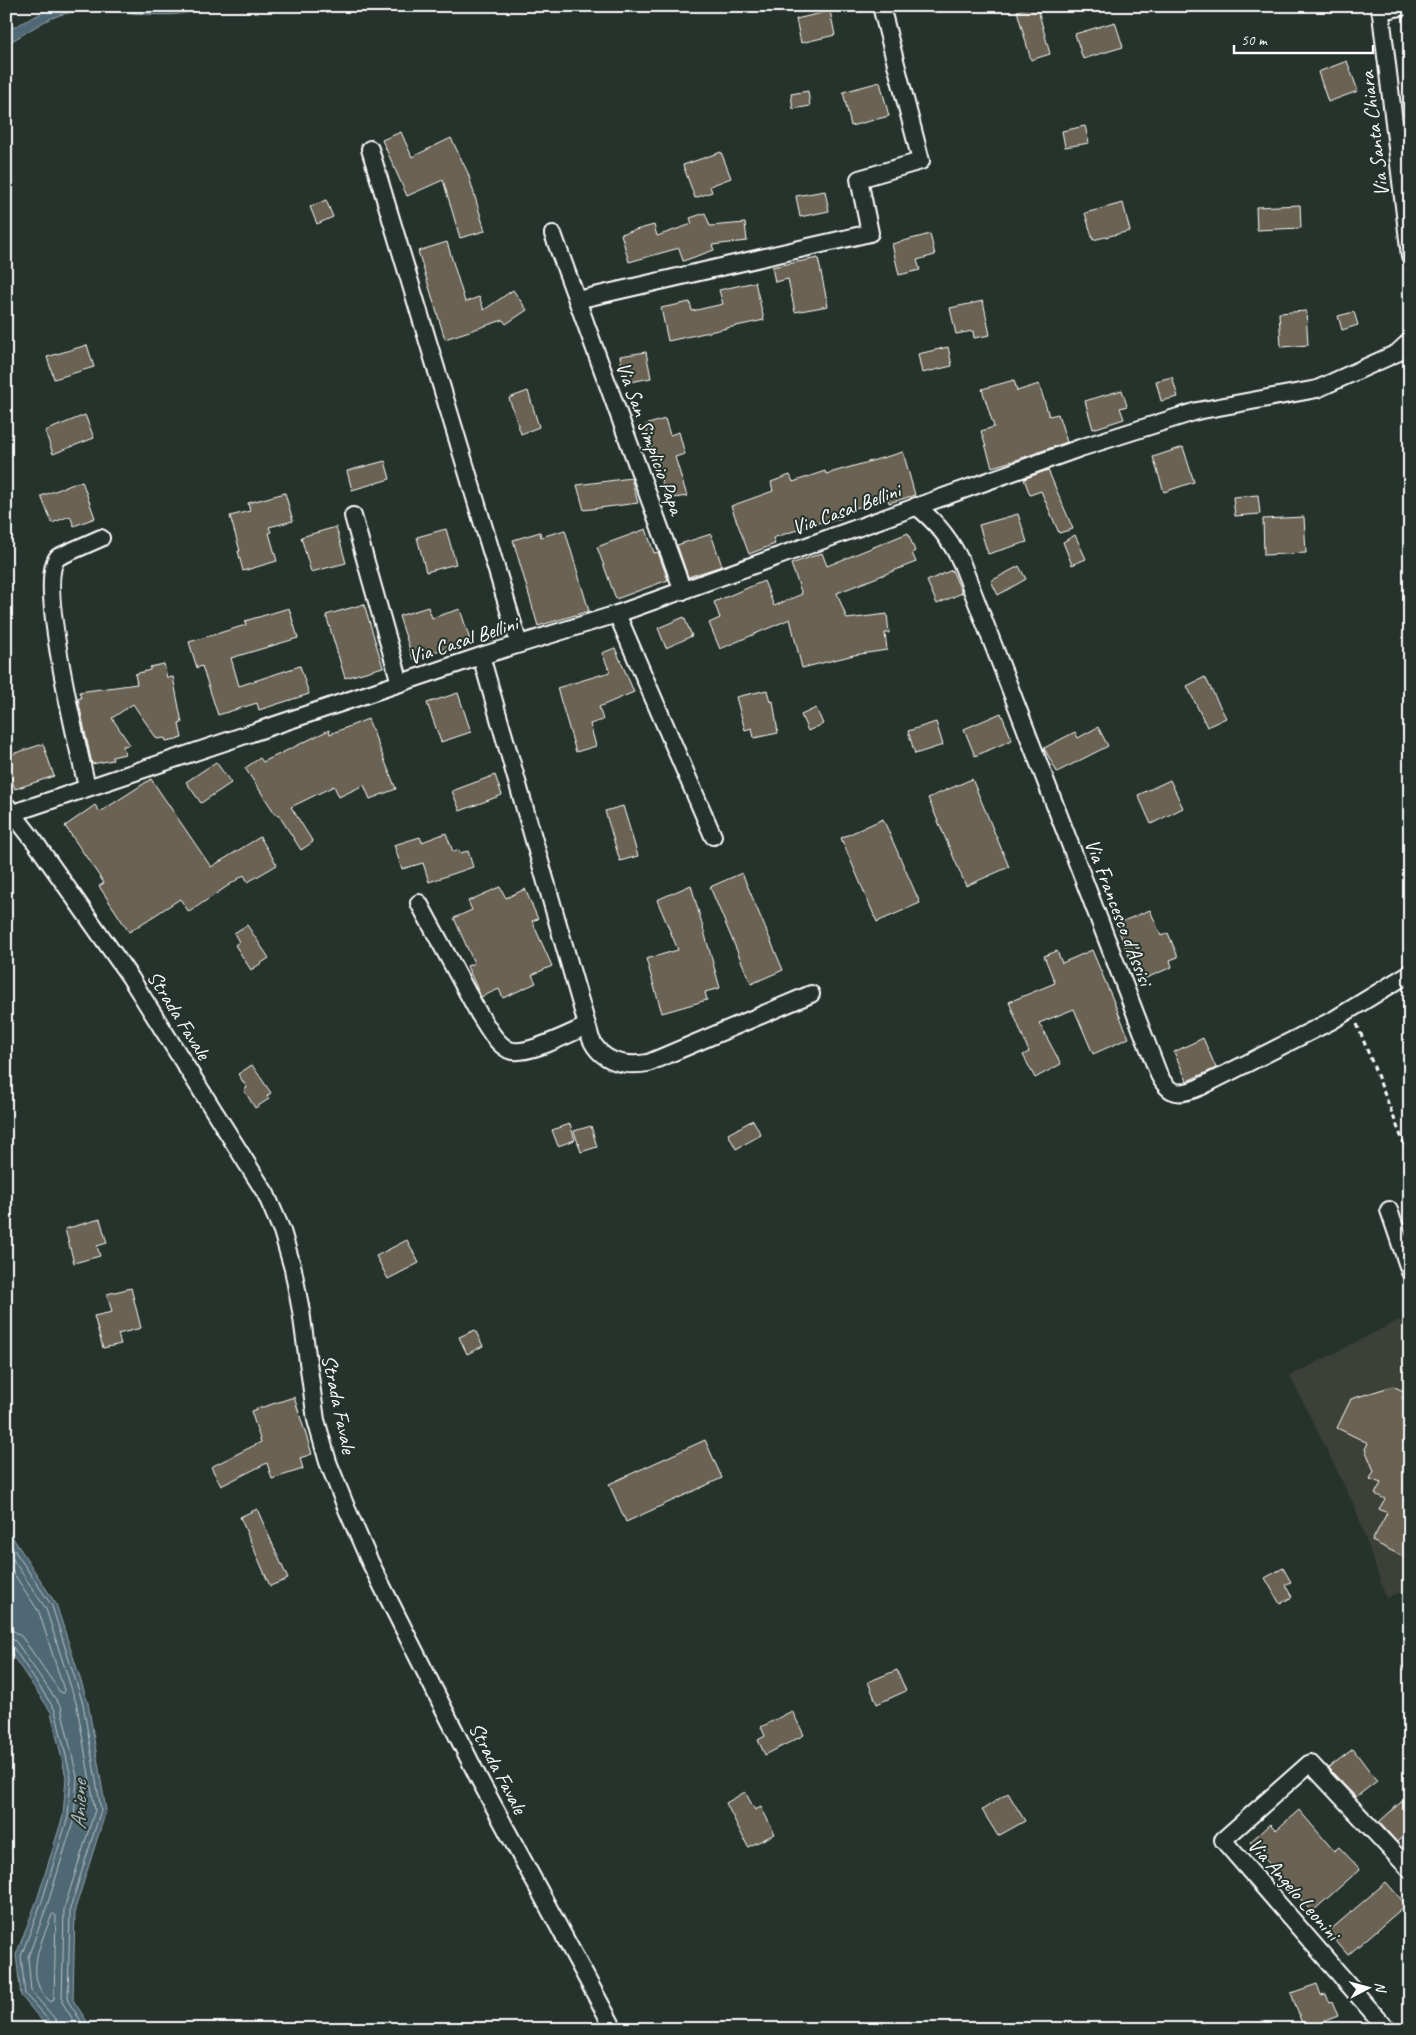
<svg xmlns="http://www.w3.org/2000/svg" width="1416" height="2035" viewBox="0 0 1416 2035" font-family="Caveat,sans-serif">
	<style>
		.built { fill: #3b4138 }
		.water { fill: #506874; stroke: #96a4ac }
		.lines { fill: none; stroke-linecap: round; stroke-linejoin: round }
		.shore { stroke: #b9c3c7; stroke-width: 1 }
		.building { fill: #6b6253; stroke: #fff }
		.minor-casing { stroke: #fff; stroke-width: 20 }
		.path { stroke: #fff; stroke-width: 3; stroke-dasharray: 5 4; stroke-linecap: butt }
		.minor { stroke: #26332d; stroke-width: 16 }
		.labels { text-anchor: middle; stroke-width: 4; stroke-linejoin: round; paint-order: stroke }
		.street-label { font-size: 21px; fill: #fff; stroke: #26332d }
		.water-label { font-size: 22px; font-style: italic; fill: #b0bbc0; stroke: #26332d }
	</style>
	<rect width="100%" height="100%" fill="#26332d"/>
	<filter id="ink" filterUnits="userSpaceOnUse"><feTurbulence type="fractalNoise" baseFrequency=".02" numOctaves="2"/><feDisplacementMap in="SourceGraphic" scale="10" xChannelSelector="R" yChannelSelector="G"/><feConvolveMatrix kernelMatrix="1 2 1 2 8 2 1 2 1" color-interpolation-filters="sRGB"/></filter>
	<g filter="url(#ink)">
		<polygon class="built" points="1399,1320 1410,1326 1410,1589 1386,1598 1355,1507 1290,1376"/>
		<g class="water">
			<path d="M56 6H210C166 26 114 4 68 13 45 17 27 34 6 44V31Z"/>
			<polygon points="6,1532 9,1532 56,1604 88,1703 106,1811 75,1909 73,2000 92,2029 49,2029 21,1996 16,1955 37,1900 63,1816 66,1777 51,1712 6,1646"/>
		</g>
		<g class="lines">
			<g class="shore">
				<polyline points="89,6 159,9 193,6"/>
				<polyline points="6,1538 52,1606 83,1704 101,1810 70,1909 68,2001 86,2029"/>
				<polyline points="6,1549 46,1609 77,1706 95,1810 64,1909 62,2002 79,2029"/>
				<polyline points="6,1562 39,1612 64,1690 64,1693 60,1692 22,1637 14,1631 6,1630"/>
				<polyline points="6,1638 13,1639 17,1643 61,1707 77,1777 74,1819 48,1903 28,1957 31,1991 56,2020 59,2029"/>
				<polyline points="6,1644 13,1647 55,1710 71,1777 68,1817 42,1901 21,1956 25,1994 52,2024 53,2029"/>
				<path d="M54 1914 56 1916 54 1999 51 2002C22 1979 41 1943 52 1915Z"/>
			</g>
		</g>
		<g class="building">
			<polygon points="1033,6 1037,6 1050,54 1031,60 1017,11"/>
			<polygon points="830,11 835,35 801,43 796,19"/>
			<polygon points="1115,22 1123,47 1083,59 1075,34"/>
			<polygon points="1347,61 1358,91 1328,102 1318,72"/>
			<polygon points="880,82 889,116 851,126 843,92"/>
			<polygon points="808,91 810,106 793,109 791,94"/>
			<polygon points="1085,126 1089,143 1065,147 1062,131"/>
			<polygon points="401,132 412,157 451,138 468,173 485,231 460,238 443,180 407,196 382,140"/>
			<polygon points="721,152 731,178 710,186 712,192 695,198 683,165"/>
			<polygon points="825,191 829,211 800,217 796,196"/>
			<polygon points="326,200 333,217 317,224 310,207"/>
			<polygon points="1123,203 1130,231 1093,240 1085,213"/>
			<polygon points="1300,205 1301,228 1257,230 1256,207"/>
			<polygon points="705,213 710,226 745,223 747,241 712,245 714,250 683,261 679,248 629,262 621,234 654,225 657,236 692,224 690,218"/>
			<polygon points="930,234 935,255 917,260 920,270 899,275 892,244"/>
			<polygon points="447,242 465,302 479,297 484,310 513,290 527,310 506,324 503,320 445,339 418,251"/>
			<polygon points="818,258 828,306 795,312 788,279 775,282 772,267"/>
			<polygon points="755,282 764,320 668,341 661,308 690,302 692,311 723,304 719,290"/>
			<polygon points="983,301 990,335 974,338 973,331 956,334 950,308"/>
			<polygon points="1306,311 1308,345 1281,347 1279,313"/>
			<polygon points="1354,312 1358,325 1342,330 1338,316"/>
			<polygon points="87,345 94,367 54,379 47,357"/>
			<polygon points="948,347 952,366 922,373 918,354"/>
			<polygon points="646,352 651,378 625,383 620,356"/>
			<polygon points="1172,377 1178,397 1161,401 1156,381"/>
			<polygon points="1014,380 1017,391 1039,384 1049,416 1058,414 1067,442 1016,460 992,467 981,431 994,427 982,389"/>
			<polygon points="1122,390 1127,406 1120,408 1124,419 1093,429 1085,401"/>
			<polygon points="528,391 539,427 521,434 509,398"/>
			<polygon points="85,415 94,438 53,454 45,431"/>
			<polygon points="665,419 670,435 679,432 685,454 675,457 687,496 667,499 645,425"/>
			<polygon points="1183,447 1194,482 1164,492 1153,457"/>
			<polygon points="903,452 915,495 889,503 888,498 839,513 841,518 822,524 821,522 773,538 775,544 749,554 731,506 773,491 771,482 790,475 793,482 825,471 826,474"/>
			<polygon points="385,461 390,479 352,490 347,471"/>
			<polygon points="1048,470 1073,529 1059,533 1041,491 1030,495 1024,479"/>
			<polygon points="631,478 638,503 584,510 577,485"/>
			<polygon points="82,481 95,518 74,526 70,516 52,523 41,496"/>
			<polygon points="285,493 293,521 269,527 271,532 269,533 277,561 243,571 238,551 240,551 230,516 250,511 248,503"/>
			<polygon points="1258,495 1260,514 1235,516 1233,497"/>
			<polygon points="1018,514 1027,542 988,554 979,525"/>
			<polygon points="1304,517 1306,553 1264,555 1263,519"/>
			<polygon points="336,527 346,563 311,572 301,537"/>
			<polygon points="446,529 456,564 426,572 417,537"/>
			<polygon points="646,529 654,553 658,552 668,580 616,599 597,547"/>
			<polygon points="565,530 589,611 538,626 513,540 540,532 541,537"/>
			<polygon points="908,533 915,551 912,553 916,562 837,593 847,619 887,614 889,633 885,633 887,650 854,655 802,668 790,619 720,649 709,623 720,618 714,602 764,581 774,606 802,594 791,564 822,553 827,566"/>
			<polygon points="711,534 722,566 688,577 677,545"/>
			<polygon points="1075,535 1086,559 1072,565 1063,542"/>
			<polygon points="1019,566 1026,579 998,595 991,581"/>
			<polygon points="952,570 962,593 937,604 927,581"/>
			<polygon points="364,604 383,667 345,678 326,615"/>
			<polygon points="428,607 432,618 460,609 470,640 413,659 399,616"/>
			<polygon points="289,608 298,638 231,658 239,686 300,666 309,694 259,710 257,703 218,715 202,666 197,668 189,642 246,625 245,621"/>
			<polygon points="684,617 692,636 666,648 658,628"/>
			<polygon points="615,648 634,692 599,707 603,720 590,724 596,746 576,752 557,688 610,672 602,653"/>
			<polygon points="164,664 167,678 173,677 182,723 179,724 182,738 166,741 165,738 157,739 133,704 112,718 130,745 123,746 125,754 112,757 113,760 92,764 78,699 81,698 79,692 137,684 135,674 150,670 150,667"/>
			<polygon points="1205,677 1226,718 1207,727 1187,686"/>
			<polygon points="767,690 770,702 773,701 778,733 754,738 752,728 745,730 736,697"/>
			<polygon points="458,693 471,732 441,742 427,703"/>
			<polygon points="816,708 823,724 808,731 801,715"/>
			<polygon points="1001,713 1012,740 975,756 964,729"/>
			<polygon points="368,719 396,789 370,799 364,785 339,797 334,786 291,807 313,842 301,850 278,814 276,815 245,768 260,758 263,762 329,730 330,734"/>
			<polygon points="936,722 943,745 915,754 908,731"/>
			<polygon points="1098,727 1108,746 1057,772 1044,748 1075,732 1078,738"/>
			<polygon points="43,744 54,776 15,789 6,764 6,756"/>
			<polygon points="216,762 231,783 201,803 186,782"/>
			<polygon points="495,775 502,795 460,811 452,791"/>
			<polygon points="151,779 211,867 260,837 277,865 248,882 244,875 189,912 180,899 129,932 99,886 104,883 65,826 95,805 100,812"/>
			<polygon points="972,779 1009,867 966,886 928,798"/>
			<polygon points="1170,780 1183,808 1151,824 1138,795"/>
			<polygon points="623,806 638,856 620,861 605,811"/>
			<polygon points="883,819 920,903 877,922 841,838"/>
			<polygon points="446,833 453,852 459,850 460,853 468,851 473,867 429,882 423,863 402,869 394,845 420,837 422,842"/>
			<polygon points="742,873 783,970 751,984 710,887"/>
			<polygon points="691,885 720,988 705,992 707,1000 662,1013 646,959 678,950 657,900"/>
			<polygon points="500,887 506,898 525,889 538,919 532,921 552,966 532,975 536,983 503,998 499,989 481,997 467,966 474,963 454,918 472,910 468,901"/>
			<polygon points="1150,910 1161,936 1168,933 1178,957 1170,960 1172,967 1139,981 1116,924"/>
			<polygon points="247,925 269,958 251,970 235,945 239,942 234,933"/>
			<polygon points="1092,950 1129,1038 1093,1054 1074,1009 1039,1023 1061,1064 1035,1078 1023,1055 1029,1052 1009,1002 1055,983 1044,956 1057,951 1062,963"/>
			<polygon points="1203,1038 1216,1068 1187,1081 1174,1052"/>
			<polygon points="252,1065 271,1093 267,1096 269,1099 255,1108 244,1090 247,1088 238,1074"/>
			<polygon points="753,1120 761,1135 736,1149 728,1134"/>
			<polygon points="570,1124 575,1140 558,1146 552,1130"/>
			<polygon points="591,1126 597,1147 581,1152 574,1131"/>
			<polygon points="100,1219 107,1243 97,1246 100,1256 74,1263 65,1229"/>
			<polygon points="407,1240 419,1263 388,1279 376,1256"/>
			<polygon points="131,1288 141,1328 118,1334 121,1344 103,1348 94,1316 112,1312 107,1294"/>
			<polygon points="475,1330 483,1346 467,1354 459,1337"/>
			<polygon points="1393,1386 1405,1392 1402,1398 1410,1402 1410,1560 1372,1541 1387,1513 1379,1509 1385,1499 1375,1494 1381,1483 1370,1479 1374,1471 1365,1449 1368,1443 1337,1428 1351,1399"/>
			<polygon points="294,1397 312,1454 300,1458 303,1469 272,1479 267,1463 221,1486 211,1467 261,1442 251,1411"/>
			<polygon points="705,1440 722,1478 626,1522 609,1484"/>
			<polygon points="257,1509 288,1579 270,1586 240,1517"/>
			<polygon points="1283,1568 1291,1582 1285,1585 1292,1597 1280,1604 1265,1578"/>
			<polygon points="897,1670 906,1691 877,1704 868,1682"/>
			<polygon points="792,1711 804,1735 765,1755 758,1740 765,1736 761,1727"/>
			<polygon points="1353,1749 1377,1781 1356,1797 1328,1768"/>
			<polygon points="745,1792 755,1810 761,1807 775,1834 748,1847 726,1803"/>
			<polygon points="1008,1793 1025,1821 998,1836 982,1810"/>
			<polygon points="1410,1794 1410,1830 1397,1842 1379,1822"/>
			<polygon points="1299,1810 1334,1851 1339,1847 1360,1869 1312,1912 1250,1842 1270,1824 1276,1830"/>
			<polygon points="1386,1882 1406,1905 1348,1955 1328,1932"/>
			<polygon points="1317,1984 1321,1995 1326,1994 1329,2002 1332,2001 1338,2016 1304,2029 1291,1993"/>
		</g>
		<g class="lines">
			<defs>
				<g id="minor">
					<polyline points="1380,6 1410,256"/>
					<polyline points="1380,11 1407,6"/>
					<polyline points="370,149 519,644"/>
					<polyline points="553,234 683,591"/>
					<polyline points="577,300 870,233 859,179 921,161 881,6"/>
					<path d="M916 506C937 522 951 540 962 564L1159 1075C1170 1097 1181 1095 1200 1087L1333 1020 1410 973"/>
					<polyline points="353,516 400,683"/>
					<polyline points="617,614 713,836"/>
					<path d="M481 656 591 1039C601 1062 625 1067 648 1063L811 994"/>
					<path d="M87 787C79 751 36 580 58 557L101 538"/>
					<polyline points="7,806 35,842 130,977 266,1194 282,1231 293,1269 301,1311 316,1420 328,1462 346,1507 370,1562 478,1777 614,2029"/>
					<polyline points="13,813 481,656 617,614 1080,448 1197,411 1317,389 1397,353 1410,341"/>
					<path d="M419 903 479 1014C487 1026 495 1043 509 1050 526 1057 570 1033 587 1026"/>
					<polyline points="1389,1210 1410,1272"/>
					<polyline points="1387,2029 1223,1840 1310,1763 1410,1870"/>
				</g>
			</defs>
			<use href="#minor" class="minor-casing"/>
			<polyline class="path" points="1357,1024 1410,1159"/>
			<use href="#minor" class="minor"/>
		</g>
	</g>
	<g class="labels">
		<g class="street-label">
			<text transform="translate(1374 134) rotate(-97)" y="7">Via Santa Chiara</text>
			<text transform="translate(650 438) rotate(70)" y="7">Via San Simplicio Papa</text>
			<text transform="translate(846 509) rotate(-20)" y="7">Via Casal Bellini</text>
			<text transform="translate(463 640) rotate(-18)" y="7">Via Casal Bellini</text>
			<text transform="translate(1119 912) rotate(69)" y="7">Via Francesco d'Assisi</text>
			<text transform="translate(179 1015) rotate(58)" y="7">Strada Favale</text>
			<text transform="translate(339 1404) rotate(78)" y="7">Strada Favale</text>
			<text transform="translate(498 1768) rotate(62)" y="7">Strada Favale</text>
			<text transform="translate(1294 1889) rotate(49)" y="7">Via Angelo Leonini</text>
		</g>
		<g class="water-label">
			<text transform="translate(78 1805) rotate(-89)" y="8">Aniene</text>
		</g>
	</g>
	<rect width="1416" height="2035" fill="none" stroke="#26332d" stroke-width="25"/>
	<rect x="12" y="12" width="1391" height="2010" fill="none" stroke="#fff" stroke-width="2" filter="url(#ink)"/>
	<g transform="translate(1368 1988) rotate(84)" stroke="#26332d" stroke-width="4" paint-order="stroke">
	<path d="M0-4L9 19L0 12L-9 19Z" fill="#ffffff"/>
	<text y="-8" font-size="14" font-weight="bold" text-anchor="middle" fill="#ffffff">N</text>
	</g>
	<path d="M1234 45v8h139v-8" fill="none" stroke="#ffffff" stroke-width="2.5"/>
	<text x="1241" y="45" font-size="15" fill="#ffffff" stroke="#26332d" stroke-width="4" paint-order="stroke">50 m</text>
</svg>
